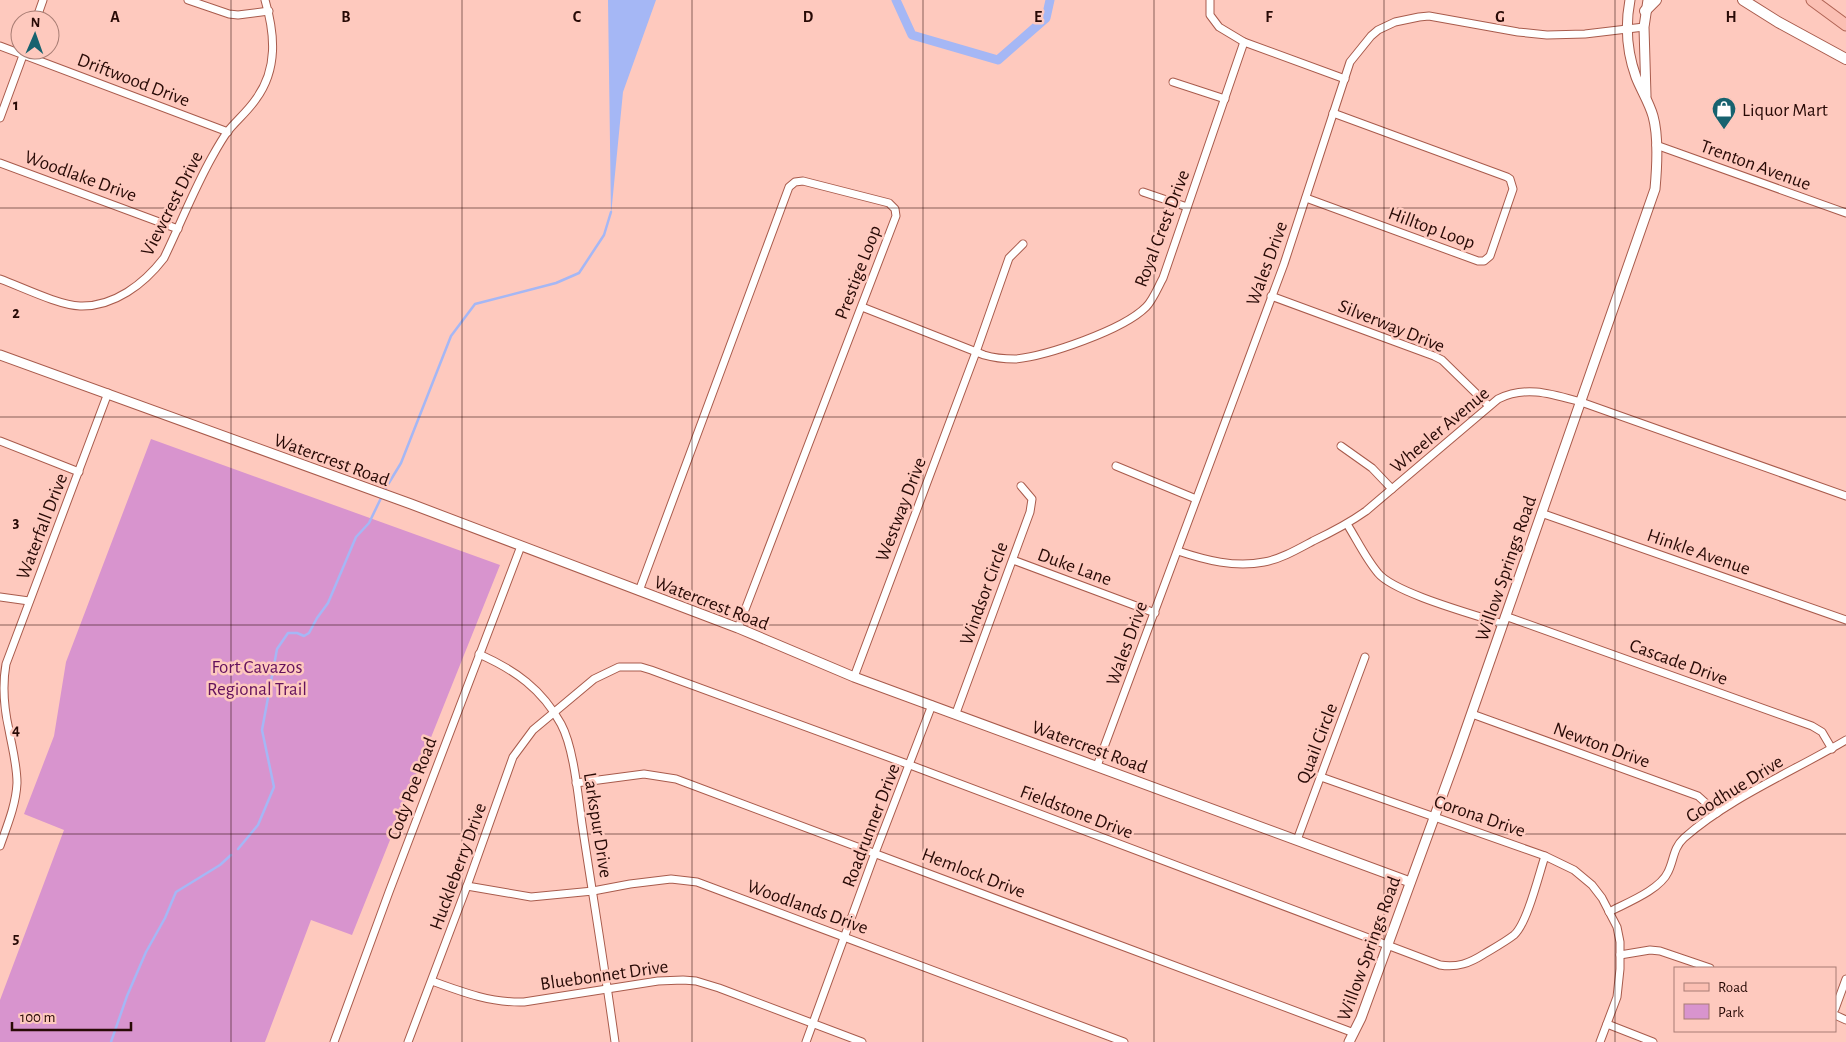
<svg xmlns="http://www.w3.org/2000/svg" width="1846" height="1042" viewBox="0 0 1846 1042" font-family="'Alegreya Sans',sans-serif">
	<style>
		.green { fill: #d894ce }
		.water { fill: #a5b7f5 }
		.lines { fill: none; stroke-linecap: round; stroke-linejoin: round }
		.stream { stroke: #a5b7f5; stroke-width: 2.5 }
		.canal { stroke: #a5b7f5; stroke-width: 9 }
		.minor-casing { stroke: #a85b4c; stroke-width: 9 }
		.tertiary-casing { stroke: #a85b4c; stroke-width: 11 }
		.secondary-casing { stroke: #a85b4c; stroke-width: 12 }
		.primary-casing { stroke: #b06455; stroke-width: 13 }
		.minor { stroke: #fff; stroke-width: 7 }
		.tertiary { stroke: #fff; stroke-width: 9 }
		.secondary { stroke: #fff; stroke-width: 10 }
		.primary { stroke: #fbbfb3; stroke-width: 11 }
		.grid { fill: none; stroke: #280a06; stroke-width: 1; stroke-opacity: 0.55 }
		.labels { text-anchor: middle; stroke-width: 5; stroke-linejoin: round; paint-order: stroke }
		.street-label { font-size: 19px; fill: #280a06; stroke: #fec9be }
		.poi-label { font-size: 19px; fill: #280a06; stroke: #fec9be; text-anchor: start }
		.park-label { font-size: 19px; fill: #64125d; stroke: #fec9be }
		.grid-label { font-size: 16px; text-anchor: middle; font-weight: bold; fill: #280a06; stroke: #fec9be; stroke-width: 5; stroke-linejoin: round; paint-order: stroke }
	</style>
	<rect width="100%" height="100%" fill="#fec9be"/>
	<polygon class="green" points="151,439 500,565 352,935 311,920 265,1042 0,1042 0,1000 64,830 24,814 54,736 66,662"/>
	<polygon class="water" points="608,0 656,0 623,92 611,215"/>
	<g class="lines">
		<g class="stream">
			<polyline points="384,491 401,463 451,336 475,304 556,283 579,273 604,235 611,212"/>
			<polyline points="238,849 258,825 274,787 262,730 277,649 288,633 297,633 304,636 309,633 317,618 328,603 356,537 369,523 382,496"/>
			<polyline points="111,1042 127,996 146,952 165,918 176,892 220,865 231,855"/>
		</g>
		<polyline class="canal" points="896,0 912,35 998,60 1046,18 1050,0"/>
		<defs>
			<g id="minor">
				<polyline points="188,0 229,14 238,15 269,11"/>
				<polyline points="1210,0 1210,15 1219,27 1244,42 1345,79"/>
				<polyline points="36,20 43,0"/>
				<polyline points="0,46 228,132"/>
				<polyline points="1173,82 1225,99"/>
				<polyline points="0,118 25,50"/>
				<polyline points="1656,145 1846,213"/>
				<polyline points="0,163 178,229"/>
				<polyline points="1143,192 1187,207"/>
				<polyline points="1306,198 1478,261 1484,261 1490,256 1513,189 1510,179 1507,177 1333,113"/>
				<path d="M0 279C22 287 58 305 80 306 114 307 144 284 164 258 180 225 194 189 212 157 217 148 222 139 228 131 237 120 248 111 256 99 278 69 275 34 265 0"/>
				<polyline points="1271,296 1434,356 1442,360 1488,405"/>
				<path d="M862 307 984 355C994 358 1004 359 1015 359 1047 356 1123 330 1146 307 1153 300 1158 287 1163 278L1244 42"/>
				<polyline points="0,441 79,472"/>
				<polyline points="1341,446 1372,468 1392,489"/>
				<polyline points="1116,466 1196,499"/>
				<polyline points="1541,513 1846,620"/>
				<path d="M1347 524C1357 540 1366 559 1378 573 1394 593 1476 615 1503 624"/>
				<path d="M1178 551C1205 560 1235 568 1264 562 1281 559 1298 549 1313 541 1332 532 1349 523 1366 511L1498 399C1526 385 1552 394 1581 402L1846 496"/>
				<polyline points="1013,560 1155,613"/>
				<polyline points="639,591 789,187 795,182 803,181 889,203 895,209 896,216 738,628"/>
				<polyline points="0,597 29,601"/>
				<polyline points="1505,616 1812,726 1822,732 1832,749"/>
				<path d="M479 654C515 670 542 689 561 724 574 748 578 796 582 824 593 897 605 969 615 1042"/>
				<polyline points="854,677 976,352 1009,258 1023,244"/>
				<polyline points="956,713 1030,512 1032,499 1021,486"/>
				<polyline points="1472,714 1698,796 1717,813"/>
				<polyline points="1097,766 1284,264 1350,62 1371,36 1378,30 1395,22 1419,17 1429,16 1518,32 1547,35 1585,34 1644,27"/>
				<polyline points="1321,777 1545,856 1574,870 1592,885 1602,898 1617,927 1620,942 1620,969 1617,997 1600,1042"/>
				<polyline points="576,783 644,774 676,779 1354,1033"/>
				<polyline points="1297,840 1365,657"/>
				<path d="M0 846C7 826 16 805 17 783 17 765 12 747 9 730 4 708 2 687 6 664L108 393"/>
				<polyline points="467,886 531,897 593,891 630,884 671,879 697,882 1124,1042"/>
				<path d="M1609 912C1626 903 1660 890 1668 872 1674 860 1673 848 1684 838 1729 798 1794 771 1846 740"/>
				<polyline points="1620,955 1650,950 1660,951 1710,968"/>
				<path d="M432 981C462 992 491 1003 524 1002L658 981 683 980 696 981 719 988 862 1042"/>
				<polyline points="1835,1009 1846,979"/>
				<polyline points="1835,1015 1846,1020"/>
				<polyline points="1607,1024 1653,1042"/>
				<polyline points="334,1042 389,892 521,546"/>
				<path d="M408 1042 467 886 513 757 533 730 594 679 619 667H641L651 670 910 765 1440 965C1457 968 1470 963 1484 954 1494 948 1505 942 1514 935 1527 924 1539 874 1545 856"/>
				<polyline points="806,1042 875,853 932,705"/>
			</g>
			<g id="tertiary">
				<polyline points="1646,96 1644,27 1648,0"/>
				<polyline points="0,355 411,504 738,628 854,677 1410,882"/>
				<path d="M1349 1042 1361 1018 1457 755 1655 189C1657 167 1659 137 1653 116 1649 102 1641 90 1636 77 1627 52 1625 26 1630 0"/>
			</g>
			<g id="secondary">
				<polyline points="1743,0 1778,22 1846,59"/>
				<polyline points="1645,11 1656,0"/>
			</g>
			<polyline id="primary" points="1812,0 1846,25"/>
		</defs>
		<use href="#minor" class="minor-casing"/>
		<use href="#tertiary" class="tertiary-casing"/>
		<use href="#secondary" class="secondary-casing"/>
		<use href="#primary" class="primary-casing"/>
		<use href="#minor" class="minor"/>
		<use href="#tertiary" class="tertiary"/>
		<use href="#secondary" class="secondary"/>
		<use href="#primary" class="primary"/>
	</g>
	<path class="grid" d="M231 0V1042M462 0V1042M692 0V1042M923 0V1042M1154 0V1042M1384 0V1042M1615 0V1042M0 208H1846M0 417H1846M0 625H1846M0 834H1846"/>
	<defs>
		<symbol id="shop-pin" viewBox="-11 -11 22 30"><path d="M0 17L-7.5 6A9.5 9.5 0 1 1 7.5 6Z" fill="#17626f" stroke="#fec9be"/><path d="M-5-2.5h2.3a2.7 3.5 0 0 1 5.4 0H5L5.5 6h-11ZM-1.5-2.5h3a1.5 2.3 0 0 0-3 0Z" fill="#fff"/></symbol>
	</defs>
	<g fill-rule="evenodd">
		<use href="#shop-pin" x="1710" y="95" width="28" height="38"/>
	</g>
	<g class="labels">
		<g class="street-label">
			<text transform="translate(134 79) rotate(21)" y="7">Driftwood Drive</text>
			<text transform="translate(1756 164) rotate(20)" y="7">Trenton Avenue</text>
			<text transform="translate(81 175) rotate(20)" y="7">Woodlake Drive</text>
			<text transform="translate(171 203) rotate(-63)" y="7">Viewcrest Drive</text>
			<text transform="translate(1432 227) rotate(20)" y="7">Hilltop Loop</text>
			<text transform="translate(1161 228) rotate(-69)" y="7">Royal Crest Drive</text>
			<text transform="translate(1266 263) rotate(-70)" y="7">Wales Drive</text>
			<text transform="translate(857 272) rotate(-69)" y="7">Prestige Loop</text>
			<text transform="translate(1392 325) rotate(22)" y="7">Silverway Drive</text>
			<text transform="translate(1439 429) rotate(-40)" y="7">Wheeler Avenue</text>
			<text transform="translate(332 459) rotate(20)" y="7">Watercrest Road</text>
			<text transform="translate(900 509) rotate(-69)" y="7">Westway Drive</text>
			<text transform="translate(41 526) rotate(-69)" y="7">Waterfall Drive</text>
			<text transform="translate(1699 551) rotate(19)" y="7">Hinkle Avenue</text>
			<text transform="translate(1075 566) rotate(20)" y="7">Duke Lane</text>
			<text transform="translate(1505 568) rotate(-71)" y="7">Willow Springs Road</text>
			<text transform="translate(983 593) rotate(-70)" y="7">Windsor Circle</text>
			<text transform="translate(712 602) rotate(21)" y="7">Watercrest Road</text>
			<text transform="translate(1126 643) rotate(-70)" y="7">Wales Drive</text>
			<text transform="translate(1679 661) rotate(20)" y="7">Cascade Drive</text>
			<text transform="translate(1316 743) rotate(-69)" y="7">Quail Circle</text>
			<text transform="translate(1602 744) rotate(20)" y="7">Newton Drive</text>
			<text transform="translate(1090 746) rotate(20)" y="7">Watercrest Road</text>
			<text transform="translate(411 788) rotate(-69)" y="7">Cody Poe Road</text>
			<text transform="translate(1734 788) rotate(-32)" y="7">Goodhue Drive</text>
			<text transform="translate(1077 811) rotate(21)" y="7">Fieldstone Drive</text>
			<text transform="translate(1480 815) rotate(19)" y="7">Corona Drive</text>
			<text transform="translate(599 825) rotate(81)" y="7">Larkspur Drive</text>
			<text transform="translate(870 825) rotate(-69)" y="7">Roadrunner Drive</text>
			<text transform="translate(457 866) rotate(-70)" y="7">Huckleberry Drive</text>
			<text transform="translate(974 872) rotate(21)" y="7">Hemlock Drive</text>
			<text transform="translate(808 906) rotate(20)" y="7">Woodlands Drive</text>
			<text transform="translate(1368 948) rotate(-70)" y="7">Willow Springs Road</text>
			<text transform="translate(604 974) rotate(-8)" y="7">Bluebonnet Drive</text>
		</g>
		<g class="poi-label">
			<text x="1742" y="116">Liquor Mart</text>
		</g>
		<g class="park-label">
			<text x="257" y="673">Fort Cavazos<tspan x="257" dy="22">Regional Trail</tspan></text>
		</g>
	</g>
	<g class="grid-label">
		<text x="115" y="22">A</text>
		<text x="346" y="22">B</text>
		<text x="577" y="22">C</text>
		<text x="808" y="22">D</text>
		<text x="1038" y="22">E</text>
		<text x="1269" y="22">F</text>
		<text x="1500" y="22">G</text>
		<text x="1731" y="22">H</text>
		<text x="16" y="110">1</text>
		<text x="16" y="318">2</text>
		<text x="16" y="527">3</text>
		<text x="16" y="735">4</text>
		<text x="16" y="943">5</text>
	</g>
	<rect x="1674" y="967" width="162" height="65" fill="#fec9be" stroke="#a87d74"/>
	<rect x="1684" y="983" width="25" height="8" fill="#fbbfb3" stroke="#a87d74"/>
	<text x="1718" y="992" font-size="15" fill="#280a06">Road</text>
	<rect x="1684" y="1004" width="25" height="15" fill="#d894ce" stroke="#a87d74"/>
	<text x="1718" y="1017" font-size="15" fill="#280a06">Park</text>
	<g transform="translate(35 35) rotate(2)"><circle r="24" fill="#fec9be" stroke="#a87d74"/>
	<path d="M0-4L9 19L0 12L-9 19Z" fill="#17626f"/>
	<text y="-8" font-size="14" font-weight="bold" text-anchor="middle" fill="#280a06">N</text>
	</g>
	<path d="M12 1022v8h119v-8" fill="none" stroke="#280a06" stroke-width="2.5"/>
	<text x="20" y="1022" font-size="15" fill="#280a06" stroke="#fec9be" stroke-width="4" paint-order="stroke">100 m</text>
</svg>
